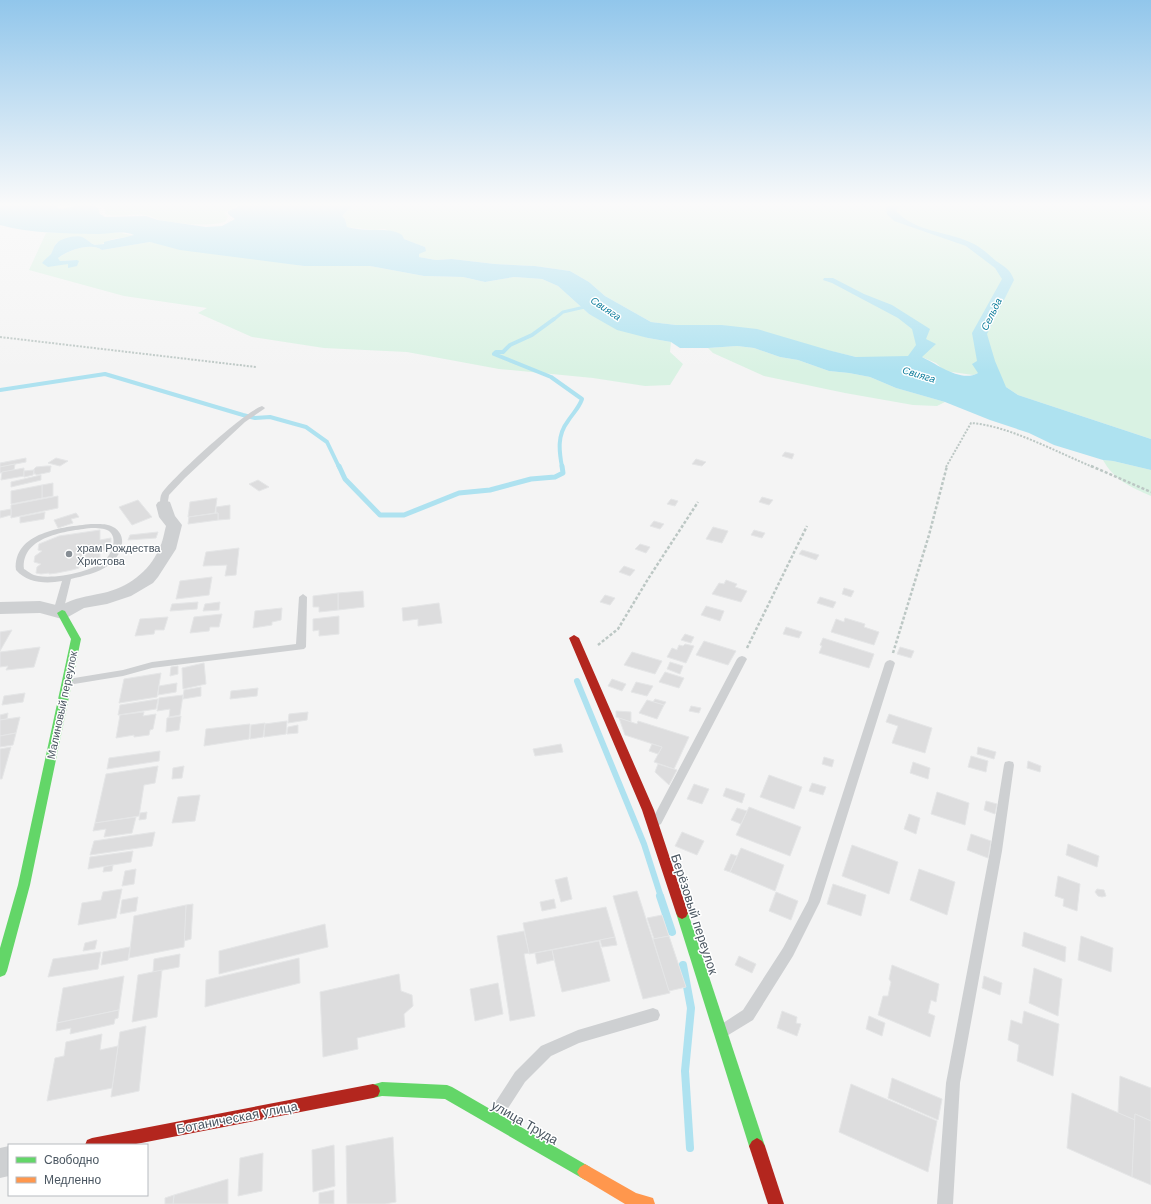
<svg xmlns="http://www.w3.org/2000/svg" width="1151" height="1204" viewBox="0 0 1151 1204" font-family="Helvetica,sans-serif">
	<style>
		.green { fill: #d9f2e3 }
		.water { fill: #aee2f0 }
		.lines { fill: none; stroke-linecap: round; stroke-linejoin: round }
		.stream-far4 { stroke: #aee2f0; stroke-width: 3 }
		.stream-far3 { stroke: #aee2f0; stroke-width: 4 }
		.stream-far2 { stroke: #aee2f0; stroke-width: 5 }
		.stream-far1 { stroke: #aee2f0; stroke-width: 6 }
		.stream { stroke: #aee2f0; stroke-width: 8 }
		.building { fill: #ddddde; stroke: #e5e6e7 }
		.path-far1 { stroke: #bcc7c4; stroke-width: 2; stroke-dasharray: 2 1.5; stroke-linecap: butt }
		.path { stroke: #bcc7c4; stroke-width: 2.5; stroke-dasharray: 3 2; stroke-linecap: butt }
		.lane { fill: #ced0d2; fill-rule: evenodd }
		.street { fill: #ced0d2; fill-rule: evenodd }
		.fast { fill: #63d668; fill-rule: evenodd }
		.slow { fill: #ff974d; fill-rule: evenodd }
		.jam { fill: #b3261e; fill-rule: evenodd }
		.poi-dot { fill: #868d94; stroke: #fff; stroke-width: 1.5 }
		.labels { text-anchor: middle; stroke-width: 3; stroke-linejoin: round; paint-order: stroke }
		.far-water-label { font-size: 10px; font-style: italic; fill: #0c7c9b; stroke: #fff }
		.poi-label { font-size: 11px; fill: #4a5661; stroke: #fff; text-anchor: start }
		.street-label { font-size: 11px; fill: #4a5661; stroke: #fff }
		.near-street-label { font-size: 13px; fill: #4a5661; stroke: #fff }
	</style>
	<rect width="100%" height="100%" fill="#f4f4f4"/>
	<g class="green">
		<path d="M97 203H237L236 206 224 213 228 217 225 222C204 227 181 224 160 220 155 219 151 215 145 215 132 213 119 218 105 214V208Z"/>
		<polygon points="358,203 1151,203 1151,439 1018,395 1006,387 978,373 973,375 945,371 936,363 922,357 856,357 722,325 676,325 651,322 605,296 589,282 570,271 535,266 495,264 452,259 436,260 419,257 419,254 425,247 404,239 385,229 374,230 347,227 345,219 342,216 352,206"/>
		<path d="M46 233H121L135 236C127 237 120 238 113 239 108 240 104 244 99 245 90 245 89 240 83 238 74 234 63 240 56 243L52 253 42 263 69 264 68 268 77 260 60 261 58 258C69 250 90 242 102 250L150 242 304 266H370L424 276 463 277 485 282 514 277 542 279 558 286 589 314 648 338 671 342 670 352 683 364 670 385 645 386 593 378 499 369 407 352 324 348 252 337 198 313 207 308 124 296 29 270Z"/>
		<polygon points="737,346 754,348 780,357 798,360 829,371 849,373 870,377 896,388 945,402 937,406 913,405 845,393 764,376 713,353 708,348"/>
		<path d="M1103 460 1113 461 1151 470V496C1131 487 1114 480 1103 460Z"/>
	</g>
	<path class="water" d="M0 203H60L57 207 59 209C75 208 82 200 98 208L100 214 105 217 146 216 158 220 206 227 222 226 235 219 228 214V211L236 208 242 203H358L352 206 342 216 345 219 347 227C355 229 364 230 372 230 384 230 392 229 402 235L404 239 425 247 426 251 419 254V257L436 260 452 259 495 264 535 266 570 271 589 282 605 296 651 322 676 325H722L757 329 828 350 856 357 908 356 916 345 912 329 898 318 832 283 823 280 824 278H833L864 294 892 305 930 329 926 339 936 344 922 357C937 364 961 383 978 373L972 364 977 361 972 333 1002 279 995 268 966 246 894 221 887 214 886 208 891 203H903L896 211C916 233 949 231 974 244 982 248 989 255 996 261 1005 267 1010 269 1014 280L987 334 995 361 1006 387 1018 395 1151 439V470L1113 461 1103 460 1054 445 1029 433 990 420 945 402 896 388 870 377 849 373 829 371 798 360 780 357 754 348 737 346 708 348H680L671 342 648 338 617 330 589 314 558 286 542 279 514 277 485 282 463 277 424 276 370 266H304L180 250 150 242 102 250C91 242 68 250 58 258L60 261 77 260 79 261 77 266 68 268V264L48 267 42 263C44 260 48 257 51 254 53 251 54 245 57 243 62 238 78 234 84 238 94 244 90 246 104 244V242C114 239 124 238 134 235 123 230 109 234 98 234 64 233 32 234 0 225Z"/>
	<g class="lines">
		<polyline class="stream-far4" points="553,320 563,312 589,306"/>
		<g class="stream-far3">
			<path d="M554 319 532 335 510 345 503 352H496L494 354 551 377 582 399C579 408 573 413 568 421 557 435 559 451 562 467"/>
			<polyline points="0,390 105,374 243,415 255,418 270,417 306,427 327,442 339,467"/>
		</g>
		<polyline class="stream-far2" points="339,466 345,479 380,515 404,515 459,493 490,490 531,479 555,477 563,473 562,466"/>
		<polyline class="stream-far1" points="577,681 644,844 661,897"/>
		<g class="stream">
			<polyline points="660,896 672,932"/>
			<polyline points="683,965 691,1008 685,1071 690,1148"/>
		</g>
	</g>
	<g class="building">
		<polygon points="785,452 794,454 792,459 782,456"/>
		<polygon points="26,458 26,462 0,467 0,463"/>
		<polygon points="56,458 68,461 60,466 48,463"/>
		<polygon points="696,459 706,462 702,466 692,464"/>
		<polygon points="15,464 14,470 0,473 0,467"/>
		<polygon points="47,466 51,466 50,472 36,475 36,474 34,474 34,469 36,467"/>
		<polygon points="24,468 24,476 1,480 2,472"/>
		<polygon points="34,470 33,475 24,477 24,471"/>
		<polygon points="41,475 41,480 11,487 11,482"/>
		<polygon points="258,480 269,487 259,491 249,484"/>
		<polygon points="53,483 53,496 42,498 42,485"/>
		<polygon points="42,485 42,498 11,504 11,491"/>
		<polygon points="58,496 58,508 11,518 11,505"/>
		<polygon points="762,497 773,500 769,505 759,502"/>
		<polygon points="217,498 215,513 188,517 190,502"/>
		<polygon points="671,499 678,501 675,506 667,504"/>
		<polygon points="138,500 152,517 132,525 119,507"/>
		<polygon points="230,505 230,519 218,520 218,513 216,513 216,507"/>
		<polygon points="11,509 11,515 0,518 0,511"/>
		<polygon points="45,512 44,519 20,523 20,517"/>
		<polygon points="76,513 79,517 71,519 73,523 58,528 54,520"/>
		<polygon points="218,513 218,520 188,524 189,517"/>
		<polygon points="654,521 664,524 660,529 650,526"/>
		<polygon points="713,527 728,531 722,543 706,539"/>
		<polygon points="100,530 100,540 111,538 111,549 100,551 100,562 78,566 79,568 72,570 57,573 49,574 49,573 41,574 36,573 37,567 41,564 34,562 35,556 42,551 38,550 39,544 59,536"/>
		<polygon points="754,530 765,533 762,538 751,535"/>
		<polygon points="158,532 156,538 128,540 130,535"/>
		<polygon points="640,544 650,547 646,553 635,549"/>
		<polygon points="239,548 236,575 225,576 227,565 203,566 206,552"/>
		<polygon points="802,550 819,555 816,560 799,554"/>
		<polygon points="624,566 635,570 630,576 619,572"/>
		<polygon points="212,577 209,595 176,599 180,581"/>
		<polygon points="726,580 737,584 735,587 747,591 741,602 712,594 719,583 724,584"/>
		<polygon points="844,588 854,591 851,597 842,594"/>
		<polygon points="363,591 364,607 338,610 338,593"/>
		<polygon points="338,593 338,610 319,612 319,607 313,607 313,596"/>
		<polygon points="605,595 615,598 610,605 600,602"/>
		<polygon points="820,597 836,602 833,608 817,603"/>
		<polygon points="198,602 197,609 170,611 172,604"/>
		<polygon points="220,602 219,610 203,611 205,604"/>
		<polygon points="439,603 442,623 418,626 418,619 403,621 402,608"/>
		<polygon points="706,606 724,611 720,621 701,615"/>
		<polygon points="282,608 281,620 272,622 272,625 253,628 255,611"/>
		<polygon points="222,614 219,627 210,627 209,631 190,633 194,617"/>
		<polygon points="339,616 339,634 319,636 319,630 313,631 313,619"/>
		<polygon points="168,617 164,630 155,630 154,634 135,636 140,619"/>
		<polygon points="845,618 865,624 864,627 879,632 874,645 831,632 836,619 844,622"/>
		<polygon points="786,627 802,632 799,638 783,634"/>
		<polygon points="12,630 0,651 0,632"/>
		<polygon points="685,634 694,637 691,643 681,640"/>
		<polygon points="823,638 874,654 869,668 819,653 822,646 820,645"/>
		<polygon points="704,641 736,651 728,665 696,655"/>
		<polygon points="685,644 694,646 686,663 667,657 672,648 677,650 679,645 683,646"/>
		<polygon points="40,647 34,667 6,670 8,666 0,667 0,652"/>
		<polygon points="900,647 914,651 911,658 897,654"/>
		<polygon points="632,652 662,661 655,674 624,665"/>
		<polygon points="670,662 683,666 680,674 667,669"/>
		<polygon points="204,663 206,684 183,689 182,668"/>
		<polygon points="178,666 178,674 170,676 171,667"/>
		<polygon points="665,672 684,678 679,688 659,682"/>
		<polygon points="161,673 157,697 119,703 124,679"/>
		<polygon points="612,679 626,684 622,691 608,686"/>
		<polygon points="636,682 653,686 647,696 631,692"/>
		<polygon points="177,683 176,692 158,695 159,686"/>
		<polygon points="201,687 201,696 183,699 184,690"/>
		<polygon points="258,688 257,696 230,699 231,691"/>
		<polygon points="25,693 23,702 2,705 4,696"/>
		<polygon points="183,695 180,715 169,717 170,709 157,711 159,698"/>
		<polygon points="158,699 156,709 118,715 120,705"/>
		<polygon points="655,699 666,702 664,705 653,702"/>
		<polygon points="647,700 664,705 657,719 639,713"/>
		<polygon points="691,706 701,708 699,713 689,711"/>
		<polygon points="616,711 631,712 631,722 616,717"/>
		<polygon points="144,712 143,716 156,714 153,729 150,730 149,735 134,737 134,735 116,738 120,715"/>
		<polygon points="308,712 307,720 288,723 289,714"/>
		<polygon points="8,713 7,719 0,720 0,715"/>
		<polygon points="889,714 932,728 925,753 892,743 898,726 886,722"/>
		<polygon points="181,716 179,730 166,732 167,718"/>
		<polygon points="20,717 16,733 0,736 0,720"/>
		<polygon points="619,718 637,724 638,721 689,737 674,769 654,762 662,747 625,735"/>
		<polygon points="287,721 286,734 264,737 265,724"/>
		<polygon points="265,723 263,737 250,739 251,725"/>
		<polygon points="250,724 249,739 204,746 206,729"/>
		<polygon points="298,725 298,733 287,734 288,727"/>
		<polygon points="16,733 13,745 0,747 0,736"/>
		<polygon points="561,744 563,752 535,756 533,749"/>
		<polygon points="652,744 662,747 658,754 649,751"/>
		<polygon points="11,747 2,779 0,779 0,749"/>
		<polygon points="978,747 996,752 994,759 977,754"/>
		<polygon points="160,751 159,761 107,769 109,758"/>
		<polygon points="971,756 988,761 986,772 968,767"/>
		<polygon points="824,757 834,760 832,767 822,764"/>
		<polygon points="1028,761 1041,766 1040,772 1027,768"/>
		<polygon points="913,762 930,768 928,779 910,773"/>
		<polygon points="658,764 677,770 669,785 655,772"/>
		<polygon points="158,766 155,783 144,785 139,816 95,823 106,774"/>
		<polygon points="184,766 182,778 172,779 173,768"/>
		<polygon points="769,775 802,787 794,809 760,797"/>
		<polygon points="812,783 826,787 823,795 809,791"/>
		<polygon points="694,784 709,789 702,804 687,799"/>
		<polygon points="726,788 745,794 742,803 723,796"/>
		<polygon points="937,792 969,803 965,825 931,814"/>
		<polygon points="200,795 195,821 172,823 178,797"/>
		<polygon points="986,801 997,804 995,814 984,810"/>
		<polygon points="749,807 801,827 790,856 736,835"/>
		<polygon points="737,808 747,811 741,824 731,820"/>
		<polygon points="147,812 146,819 139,820 140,813"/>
		<polygon points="909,814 920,818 916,834 904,829"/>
		<polygon points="136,817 132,833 104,837 106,829 93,831 95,823"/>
		<polygon points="155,832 152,846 90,855 94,841"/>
		<polygon points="682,832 704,841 697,855 675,846"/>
		<polygon points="971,834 991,841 988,858 967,850"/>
		<polygon points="1068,844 1099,856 1097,867 1066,855"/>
		<polygon points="852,845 898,862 889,894 842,876"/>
		<polygon points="741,848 784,865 775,891 730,872"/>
		<polygon points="133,851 131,862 88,869 90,857"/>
		<polygon points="731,854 737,856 730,872 724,870"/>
		<polygon points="113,865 112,871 103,872 104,867"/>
		<polygon points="136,869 134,884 122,886 125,871"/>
		<polygon points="919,869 955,882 947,915 910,900"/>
		<polygon points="1058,876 1080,884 1077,911 1063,906 1064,899 1055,896"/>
		<polygon points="567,877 572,899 561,902 555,880"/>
		<polygon points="833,884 866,895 861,916 827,904"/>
		<polygon points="122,889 116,918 78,925 82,903 101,900 103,892"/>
		<polygon points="1097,889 1104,890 1106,896 1102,897 1098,896 1095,892"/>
		<polygon points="637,891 670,993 643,999 613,896"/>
		<polygon points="776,892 798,901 791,920 769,911"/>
		<polygon points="138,897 136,911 120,914 122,900"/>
		<polygon points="554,899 556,908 542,911 540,902"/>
		<polygon points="193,904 191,939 184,941 186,905"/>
		<polygon points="186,905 184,947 129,958 134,916"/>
		<polygon points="606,907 615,937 529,954 523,923"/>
		<polygon points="662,915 669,936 654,939 647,918"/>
		<polygon points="325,924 328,947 219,974 219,951"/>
		<polygon points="524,931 529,953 524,954 535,1016 510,1021 497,936"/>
		<polygon points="1024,932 1066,947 1065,962 1022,946"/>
		<polygon points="669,936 686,987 669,991 653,939"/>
		<polygon points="1081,936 1113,948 1111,972 1078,960"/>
		<polygon points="615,937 617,945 602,947 600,940"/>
		<polygon points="97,940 95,949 83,951 85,943"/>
		<polygon points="599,941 610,981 562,992 552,950"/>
		<polygon points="130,947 128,960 101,965 103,952"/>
		<polygon points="552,950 554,960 537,964 535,953"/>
		<polygon points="101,952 98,969 48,977 53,959"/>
		<polygon points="180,954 179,967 153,972 154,959"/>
		<polygon points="739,956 756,964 752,973 735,965"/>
		<polygon points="299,958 300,983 205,1007 206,980"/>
		<polygon points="892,965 939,984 936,1002 931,1000 928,1013 935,1016 930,1037 878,1015 883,996 888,996 891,982 889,979"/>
		<polygon points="1034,968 1062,979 1058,1016 1029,1003"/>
		<polygon points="162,970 157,1017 132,1022 138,975"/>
		<polygon points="399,974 401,991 412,995 413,1006 404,1014 405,1027 357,1038 358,1049 323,1057 320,992"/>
		<polygon points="124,976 119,1010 57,1023 63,988"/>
		<polygon points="984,976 1002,983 1000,995 982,988"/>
		<polygon points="498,983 503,1014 475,1021 470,989"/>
		<polygon points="119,1010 118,1018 115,1019 114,1024 70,1034 71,1028 56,1031 57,1023"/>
		<polygon points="782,1011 797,1017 796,1023 801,1024 797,1036 777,1028"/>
		<polygon points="1024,1011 1059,1024 1053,1076 1017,1061 1019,1045 1008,1040 1011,1020 1022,1024"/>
		<polygon points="869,1016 885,1023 882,1036 866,1029"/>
		<polygon points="146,1026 139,1091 111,1097 120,1032"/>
		<polygon points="102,1034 100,1050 118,1046 112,1088 47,1101 55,1058 64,1056 66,1042"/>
		<polygon points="1120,1076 1151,1088 1151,1121 1135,1114 1135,1120 1118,1113"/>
		<polygon points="892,1078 942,1099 938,1120 888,1098"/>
		<polygon points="851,1084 937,1121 928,1172 839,1132"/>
		<polygon points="1072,1093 1135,1120 1132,1177 1067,1148"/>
		<polygon points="1135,1114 1151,1121 1151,1185 1132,1177"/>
		<polygon points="393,1137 396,1202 385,1204 347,1204 346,1146"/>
		<polygon points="334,1145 335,1186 313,1192 312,1150"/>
		<polygon points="263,1153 262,1191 238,1196 240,1158"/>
		<polygon points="228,1179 228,1204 173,1204 174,1195"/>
		<polygon points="334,1190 334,1204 319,1204 319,1193"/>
		<polygon points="174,1195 173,1204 165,1204 165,1198"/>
	</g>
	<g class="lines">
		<g class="path-far1">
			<polyline points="0,337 256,367"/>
			<path d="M946 467 971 423C1010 426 1056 452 1093 467"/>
		</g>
		<g class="path">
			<polyline points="1091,466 1151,492"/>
			<polyline points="598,645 618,629 648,579 698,502"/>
			<polyline points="747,648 807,526"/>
			<polyline points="893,653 929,535 947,466"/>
		</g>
		<g class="lane">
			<path d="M262 406 265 408 264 409 245 422 185 478 169 495 167 507H161L160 505C160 501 160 496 162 493 174 476 244 412 262 406Z"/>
			<path d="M91 524C99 524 108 523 115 528 129 538 120 557 109 565 98 573 83 576 71 579L63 612 61 614H55L53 612 62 581C46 584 27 583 16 570 13 532 63 527 91 524ZM91 528C97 528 104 528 109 531 118 538 112 553 106 559 93 572 56 579 38 576 32 575 29 572 24 569 21 536 67 531 91 528Z"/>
			<polygon points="303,594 307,597 306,647 304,649 152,668 123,676 68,685 65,684 63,682 65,680 68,679 123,670 152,662 296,644 299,597"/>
			<polygon points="742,656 745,657 747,659 661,824 657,826 653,824 651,821 653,818 737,659 739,657"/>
			<polygon points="890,660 893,661 895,663 820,902 793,956 753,1020 725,1037 720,1035 718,1030 720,1025 743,1010 783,948 808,901 885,663 887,661"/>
			<polygon points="1009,761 1013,762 1014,765 1002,851 960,1083 953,1204 937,1204 946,1083 990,851 1004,765 1005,762"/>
			<polygon points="653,1008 658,1010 660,1015 658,1020 579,1043 551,1056 525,1082 501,1119 496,1121 491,1119 489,1114 491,1109 515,1072 541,1046 578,1030"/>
		</g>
		<g class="street">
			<path d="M164 500 170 502 175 516 182 525 176 549 158 577 153 583 131 596 107 604 84 608 68 617 62 619 40 613 0 614V602L40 601 60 606C76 597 85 597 103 593 127 588 149 572 159 549 163 542 164 533 166 526L159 517 156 505 158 502Z"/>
			<polygon points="9,1146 9,1176 0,1178 0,1148"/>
		</g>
		<g class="fast">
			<polygon points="62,610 65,611 81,639 30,885 7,971 5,975 0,977 0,948 18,885 71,639 57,613"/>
			<polygon points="682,907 686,909 688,913 765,1146 762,1151 757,1154 752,1151 749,1146 676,913 678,909"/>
			<polygon points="382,1082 447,1085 452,1087 590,1167 593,1172 590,1177 585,1180 580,1177 445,1099 382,1096 373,1098 368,1096 366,1091 368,1086"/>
		</g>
		<polygon class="slow" points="585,1164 636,1193 653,1198 655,1204 625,1204 580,1177 577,1172 580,1167"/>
		<g class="jam">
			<polygon points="574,635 579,638 654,810 688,913 686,917 682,919 678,917 676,913 642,810 569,638"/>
			<polygon points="373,1084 378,1086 380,1091 378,1096 373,1098 131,1145 85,1145 87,1140 92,1138"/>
			<polygon points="757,1138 762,1141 765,1146 784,1204 768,1204 749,1146 752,1141"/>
		</g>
	</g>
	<linearGradient id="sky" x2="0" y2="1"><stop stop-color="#91c6eb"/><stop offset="0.55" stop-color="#fafafa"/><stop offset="1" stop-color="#fafafa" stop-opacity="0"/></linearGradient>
	<rect width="1151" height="372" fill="url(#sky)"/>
	<circle class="poi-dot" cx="69" cy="554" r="4"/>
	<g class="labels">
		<g class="far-water-label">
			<text transform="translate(606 308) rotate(34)" y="4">Свияга</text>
			<text transform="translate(991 314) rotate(-64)" y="4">Сельда</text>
			<text transform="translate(919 374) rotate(17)" y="4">Свияга</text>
		</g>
		<g class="poi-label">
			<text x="77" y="552">храм Рождества<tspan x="77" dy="13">Христова</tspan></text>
		</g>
		<g class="street-label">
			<text transform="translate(62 705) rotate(-78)" y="4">Малиновый переулок</text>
		</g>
		<g class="near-street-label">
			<text transform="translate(695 914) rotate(72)" y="5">Берёзовый переулок</text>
			<text transform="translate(237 1117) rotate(-11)" y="5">Ботаническая улица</text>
			<text transform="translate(525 1122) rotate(30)" y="5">улица Труда</text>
		</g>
	</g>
	<rect x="8" y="1144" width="140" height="52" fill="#ffffff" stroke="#b7bbc0"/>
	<rect x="16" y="1157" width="20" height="6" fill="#63d668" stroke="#b7bbc0"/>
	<text x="44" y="1164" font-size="12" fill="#4a5661">Свободно</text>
	<rect x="16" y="1177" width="20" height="6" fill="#ff974d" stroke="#b7bbc0"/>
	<text x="44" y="1184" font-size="12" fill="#4a5661">Медленно</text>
</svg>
